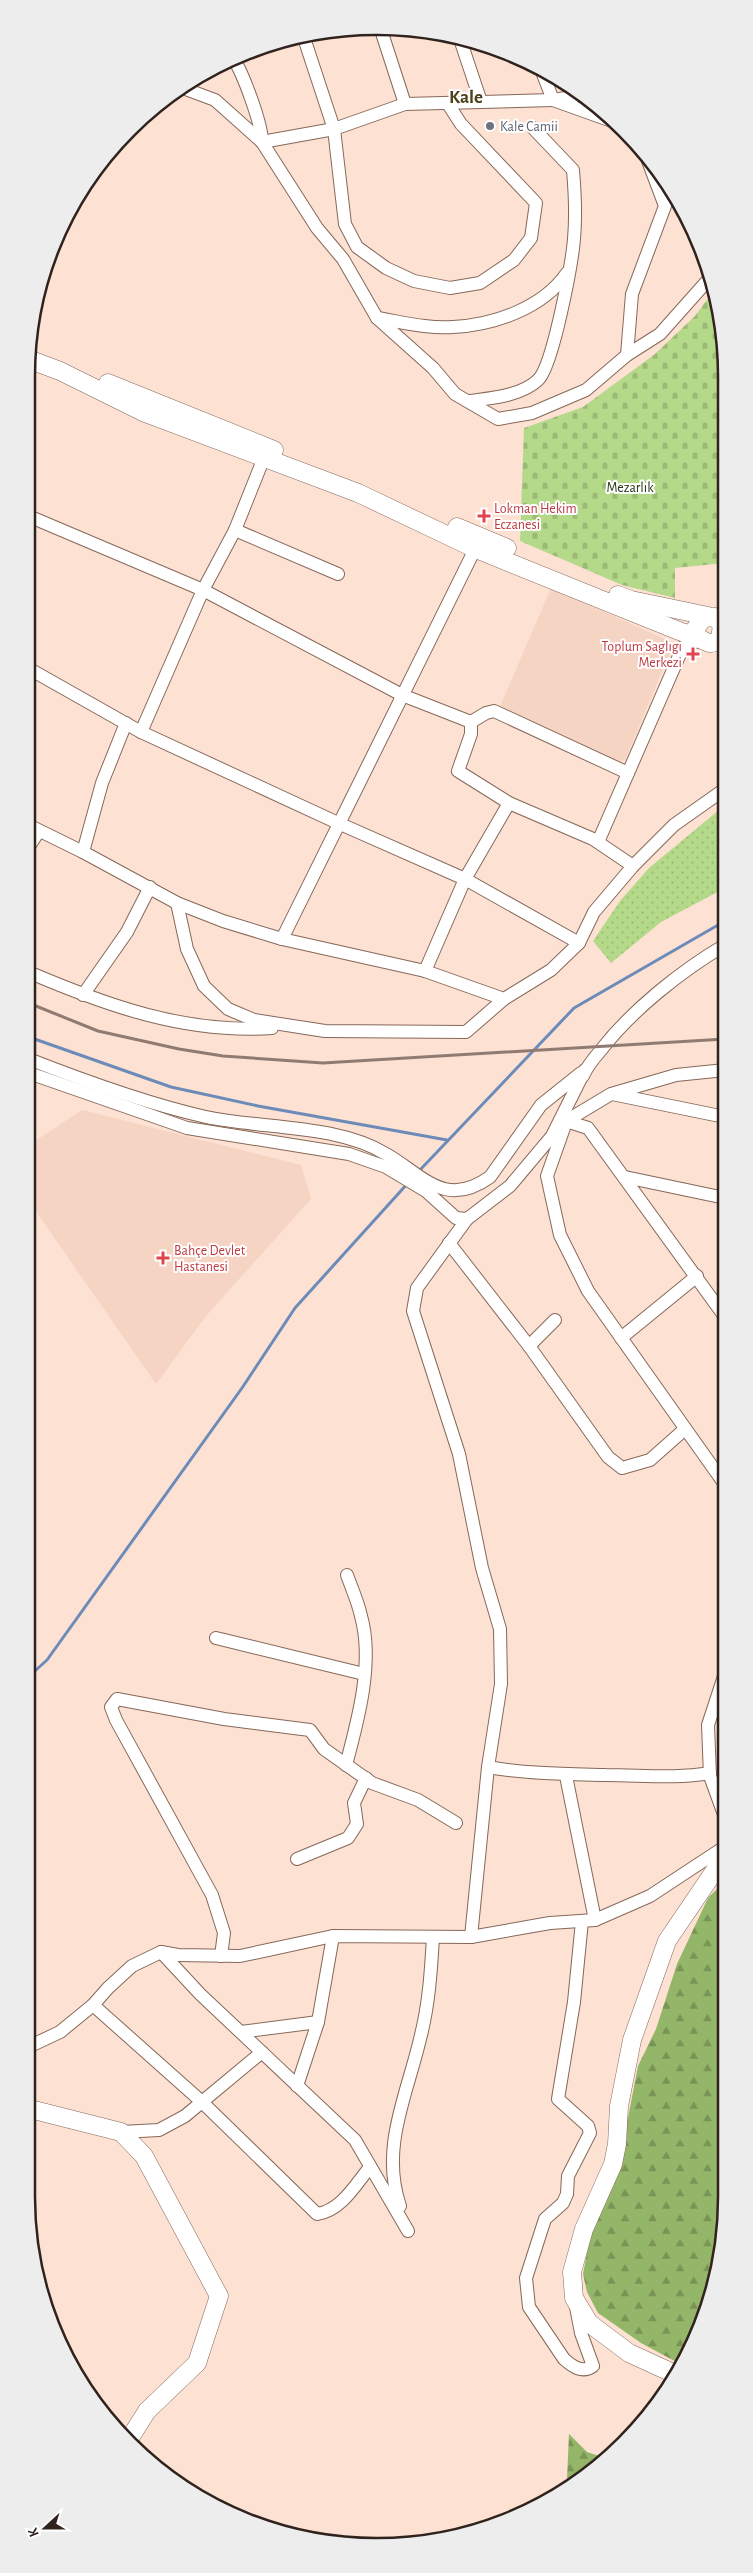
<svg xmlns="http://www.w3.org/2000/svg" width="753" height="2573" viewBox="0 0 753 2573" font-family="'Alegreya Sans',sans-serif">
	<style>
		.built { fill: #f5d4c3 }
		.forest { fill: url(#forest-firs) }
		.cemetery { fill: url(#cemetery-stones) }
		.park { fill: url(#park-dots) }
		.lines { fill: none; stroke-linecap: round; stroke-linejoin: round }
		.stream { stroke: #6d8bb9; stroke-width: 3 }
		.street-casing { stroke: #866858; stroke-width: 14 }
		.secondary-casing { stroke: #866858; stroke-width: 19 }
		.street { stroke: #fff; stroke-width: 12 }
		.secondary { stroke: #fff; stroke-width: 18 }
		.rail { stroke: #8f7b71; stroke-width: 3 }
		.worship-dot { fill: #6b7280; stroke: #fff; stroke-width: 2 }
		.health-dot { fill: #e0444e; stroke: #fff; stroke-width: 2 }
		.labels { text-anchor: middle; stroke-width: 4; stroke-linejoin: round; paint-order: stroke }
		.worship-label { font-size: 14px; fill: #5b616d; stroke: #fff; text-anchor: start }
		.park-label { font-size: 14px; fill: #253312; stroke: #fff }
		.health-label { font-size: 14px; fill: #be3a42; stroke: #fff; text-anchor: start }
		.district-label { font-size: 19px; font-weight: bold; fill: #4e4119; stroke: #fff }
		.rim { fill: none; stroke: #30231d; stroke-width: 2.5 }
	</style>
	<defs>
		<pattern id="forest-firs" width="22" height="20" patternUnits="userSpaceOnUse" patternTransform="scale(1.25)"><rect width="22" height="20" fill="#94b668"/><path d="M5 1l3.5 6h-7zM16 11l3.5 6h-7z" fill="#799455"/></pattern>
		<pattern id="cemetery-stones" width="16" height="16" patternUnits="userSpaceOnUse" patternTransform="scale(1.25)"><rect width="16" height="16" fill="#b4d989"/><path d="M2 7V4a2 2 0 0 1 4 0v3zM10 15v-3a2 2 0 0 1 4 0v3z" fill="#9bba76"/></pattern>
		<pattern id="park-dots" width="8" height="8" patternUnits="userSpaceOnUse" patternTransform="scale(1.25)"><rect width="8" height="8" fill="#b4d989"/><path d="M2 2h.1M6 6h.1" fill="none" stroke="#9bba76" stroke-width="1.8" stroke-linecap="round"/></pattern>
	</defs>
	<rect width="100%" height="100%" fill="#fde1d3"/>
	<g class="built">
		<polygon points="551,588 674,643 625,760 616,762 499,709"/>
		<polygon points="82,1110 301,1165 311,1199 206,1316 156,1384 26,1197 26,1147"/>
	</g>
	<g class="forest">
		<polygon points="726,1880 727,2197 720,2265 682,2365 641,2343 598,2313 587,2292 583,2274 591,2232 626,2128 638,2066 656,2029 677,1964 708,1898"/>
		<path d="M569 2434 587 2452 602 2457C599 2472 582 2479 570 2487L567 2479Z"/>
	</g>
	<polygon class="cemetery" points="712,293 724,331 724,563 675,568 675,598 622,585 520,541 524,428 583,407 655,354 695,316"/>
	<polygon class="park" points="725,805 725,888 661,922 611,963 593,941 620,901 649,868"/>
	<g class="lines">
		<g class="stream">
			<polyline points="26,1036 171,1087 258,1106 447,1140"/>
			<polyline points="419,1171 574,1008 725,921"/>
			<polyline points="26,1679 47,1660 242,1388 295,1308 408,1183"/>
		</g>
		<defs>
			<g id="street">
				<polyline points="380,27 405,104"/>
				<polyline points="303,35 334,129 345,224 357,247 386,268 414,281 450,288 480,283 514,260 531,238 536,203 461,124 448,104"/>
				<polyline points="460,39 481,102"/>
				<path d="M233 58C243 73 262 124 262 142"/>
				<polyline points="541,69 553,100 609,120"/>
				<polyline points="180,87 215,100 262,142 317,228 343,259 377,318 433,368 455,394 498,419 532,413 586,390 627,355 660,334 708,280"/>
				<polyline points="262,142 334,129 405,104 553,100 579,96"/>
				<path d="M377 318C402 322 428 329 453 327 494 325 543 308 567 273"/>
				<polyline points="627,355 632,294 665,206 645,153"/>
				<path d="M470 401C491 398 521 396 538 380 553 366 572 263 574 239 576 217 575 193 573 170L533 128"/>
				<polyline points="26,515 203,590 402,695 471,722 471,734 458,771 509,803 465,879 425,971"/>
				<polyline points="235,530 338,574"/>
				<polyline points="26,667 141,732 338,823 465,879 579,943"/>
				<polyline points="471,722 486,713 494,711 628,773"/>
				<polyline points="141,732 203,590 235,530 267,450"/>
				<polyline points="509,803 593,839 633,866"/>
				<polyline points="26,824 83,852 177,903 223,921 282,939 425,971 504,999 551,970 579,943 594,912 633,866 674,825 725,789"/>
				<polyline points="598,842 683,647 700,640"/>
				<polyline points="26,851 39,831"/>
				<polyline points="83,852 102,783 126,723"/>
				<polyline points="177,903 187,949 204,986 228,1009 254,1020 325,1031 466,1032 504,999"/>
				<polyline points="282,939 478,543"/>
				<path d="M26 971C105 1005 185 1034 272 1028"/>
				<polyline points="83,995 127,932 150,887"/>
				<path d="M26 1058C82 1080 148 1104 206 1117 263 1129 336 1124 386 1154 424 1176 445 1209 490 1177L541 1105 581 1073"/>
				<polyline points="26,1072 187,1128 349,1154 386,1167 426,1191 456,1218 467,1219 510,1186 552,1136 585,1070"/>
				<path d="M583 1076C587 1066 594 1058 601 1050 632 1010 681 971 725 945"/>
				<polyline points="612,1094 725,1117"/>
				<polyline points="566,1121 588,1128 725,1317"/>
				<polyline points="566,1121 611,1094 676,1075 725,1070"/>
				<polyline points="565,1125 547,1176 560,1235 588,1291 726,1486"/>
				<polyline points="625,1177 725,1198"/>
				<polyline points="467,1219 417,1288 413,1311 459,1454 482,1568 500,1629 501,1684 488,1767 471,1937"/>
				<polyline points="449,1243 529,1346 608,1457 622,1468 650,1460 685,1429"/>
				<polyline points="621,1338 697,1276"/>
				<polyline points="529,1346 555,1320"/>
				<polyline points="216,1638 364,1674"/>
				<polyline points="726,1670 708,1725 710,1776 726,1820"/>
				<path d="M346 1765C358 1720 374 1662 361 1616 358 1602 352 1589 347 1575"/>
				<path d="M488 1767C528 1774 566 1774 606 1775 642 1775 675 1779 710 1773"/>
				<polyline points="566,1776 595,1920"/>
				<polyline points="297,1859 348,1838 357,1824 354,1803 366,1778"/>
				<polyline points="161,1952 200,1994 355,2140 408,2231"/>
				<polyline points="221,1956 224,1933 212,1895 116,1720 111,1707 117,1699 224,1719 310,1730 324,1749 372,1783 418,1800 456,1823"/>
				<path d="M93 2005 202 2102 317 2214C341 2211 356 2184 370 2167"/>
				<polyline points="241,2032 318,2022"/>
				<polyline points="26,2048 60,2032 93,2005 108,1988 132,1966 161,1952 178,1955 240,1956 333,1936 471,1937 550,1923 595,1920 650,1896 726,1846"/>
				<polyline points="297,2086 318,2022 333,1936"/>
				<polyline points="121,2132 159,2130 185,2116 262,2052"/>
				<path d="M400 2206C380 2148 407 2095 420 2039 429 2005 431 1971 433 1937"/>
				<path d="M576 2307 581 2333 593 2366C582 2374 572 2366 564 2359L529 2307 526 2278 545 2219 563 2203 567 2194 568 2176 590 2133 588 2126 558 2099 574 2002 582 1921"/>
			</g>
			<g id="secondary">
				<path d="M28 359 60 371 143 412 358 493 476 549 679 631C684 633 690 634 695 636 705 640 709 648 720 639L722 625 715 617 703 618 696 628 697 636"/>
				<polyline points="108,383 274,450"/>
				<polyline points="457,527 507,548"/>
				<polyline points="618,595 631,600 708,616"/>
				<polyline points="26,2108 121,2132 144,2156 219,2296 197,2363 147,2411 128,2441"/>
				<polyline points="677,2375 629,2353 589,2323 574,2298 572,2272 584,2229 613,2164 617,2144 619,2106 632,2040 667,1941 726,1854"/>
			</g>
		</defs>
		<use href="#street" class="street-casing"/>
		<use href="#secondary" class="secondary-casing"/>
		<use href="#street" class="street"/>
		<use href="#secondary" class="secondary"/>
		<polyline class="rail" points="26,1002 98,1031 179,1049 223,1056 323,1063 725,1039"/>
	</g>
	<circle class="worship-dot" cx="490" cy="126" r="5"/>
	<g class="health-dot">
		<path d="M481.5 508.5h5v5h5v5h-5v5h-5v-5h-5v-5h5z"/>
		<path d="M690.5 646.5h5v5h5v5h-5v5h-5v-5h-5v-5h5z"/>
		<path d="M160.5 1250.5h5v5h5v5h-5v5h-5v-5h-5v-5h5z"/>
	</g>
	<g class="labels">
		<g class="worship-label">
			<text x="500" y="131">Kale Camii</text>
		</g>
		<g class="park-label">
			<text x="630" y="492">Mezarlık</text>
		</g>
		<g class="health-label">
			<text x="494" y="513">Lokman Hekim<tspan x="494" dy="16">Eczanesi</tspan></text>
			<text x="682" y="651" text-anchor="end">Toplum Saglıgı<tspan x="682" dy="16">Merkezi</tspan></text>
			<text x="174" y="1255">Bahçe Devlet<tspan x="174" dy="16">Hastanesi</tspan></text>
		</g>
		<g class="district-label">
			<text x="466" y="103">Kale</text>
		</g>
	</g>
	<path d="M0 0H753V2573H0ZM376 35H377A341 341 0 0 1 718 376V2197A341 341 0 0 1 377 2538H376A341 341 0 0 1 35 2197V376A341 341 0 0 1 376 35Z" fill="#eeeded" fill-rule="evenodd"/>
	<path class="rim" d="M376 35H377A341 341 0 0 1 718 376V2197A341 341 0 0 1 377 2538H376A341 341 0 0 1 35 2197V376A341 341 0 0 1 376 35Z"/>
	<g transform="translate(45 2528) rotate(249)" stroke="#ffffff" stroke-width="4" paint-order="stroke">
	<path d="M0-4L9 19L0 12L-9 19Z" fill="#30231d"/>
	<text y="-8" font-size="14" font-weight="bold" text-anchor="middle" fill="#30231d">K</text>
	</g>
</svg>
